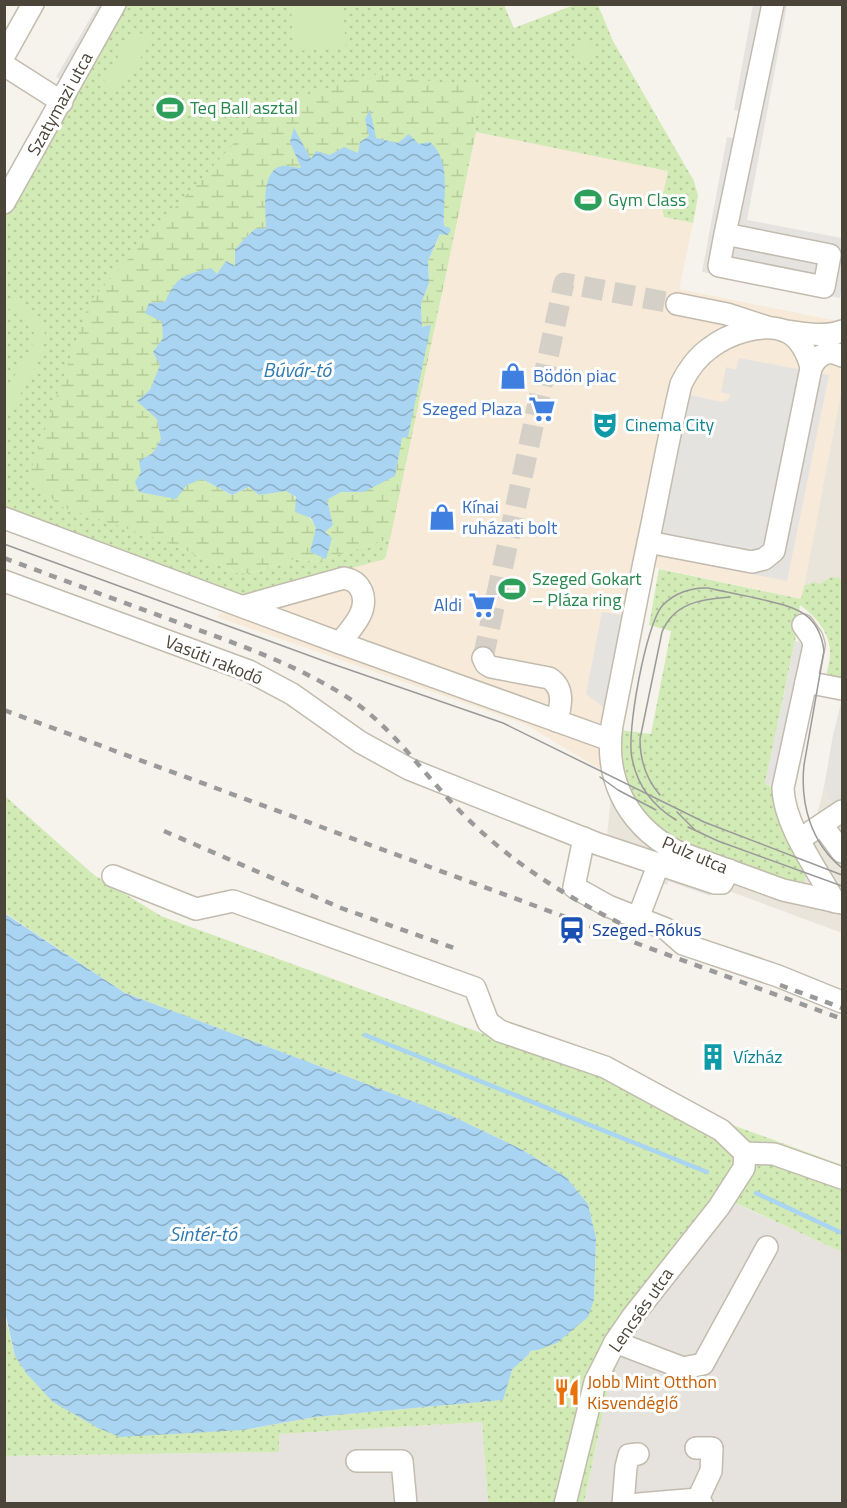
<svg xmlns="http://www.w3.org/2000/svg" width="847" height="1508" viewBox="0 0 847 1508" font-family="'Titillium Web',sans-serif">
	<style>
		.residential { fill: #eae5da }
		.commercial { fill: #f7ead8 }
		.industrial { fill: #e6e2dd }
		.grass { fill: url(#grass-dots) }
		.wetland { fill: url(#wetland-marsh); fill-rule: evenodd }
		.park { fill: #d2eab5 }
		.parking { fill: #e5e3e0 }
		.water { fill: url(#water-waves) }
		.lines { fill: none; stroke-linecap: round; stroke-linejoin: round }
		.stream { stroke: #a9d4f2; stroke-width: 4.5 }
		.minor-tunnel { stroke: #d4d0c8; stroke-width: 21; stroke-dasharray: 21 10; stroke-linecap: butt }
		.minor-casing { stroke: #c2bbae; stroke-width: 24 }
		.minor { stroke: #fff; stroke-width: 21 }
		.tram { stroke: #9a9a9a; stroke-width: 1.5 }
		.rail { stroke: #9a9a9a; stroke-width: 4.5; stroke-dasharray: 8 8; stroke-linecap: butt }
		.labels { text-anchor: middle; stroke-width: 6; stroke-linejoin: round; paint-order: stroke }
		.street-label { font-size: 18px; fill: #4b4439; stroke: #fff }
		.leisure-label { font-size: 18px; fill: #27864d; stroke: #fff; text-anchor: start }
		.shop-label { font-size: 18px; fill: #366cbe; stroke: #fff; text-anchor: start }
		.culture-label { font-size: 18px; fill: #0d838f; stroke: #fff; text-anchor: start }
		.transit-label { font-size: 18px; fill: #164399; stroke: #fff; text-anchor: start }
		.food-label { font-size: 18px; fill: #c56008; stroke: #fff; text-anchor: start }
		.water-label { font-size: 20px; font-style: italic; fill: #2e7ab2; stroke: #fff }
	</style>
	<defs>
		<pattern id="grass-dots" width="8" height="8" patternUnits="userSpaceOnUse" patternTransform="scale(1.5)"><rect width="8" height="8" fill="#d2eab5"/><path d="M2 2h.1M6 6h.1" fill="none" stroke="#b6ca9c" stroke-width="1.8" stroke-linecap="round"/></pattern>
		<pattern id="wetland-marsh" width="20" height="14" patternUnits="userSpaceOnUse" patternTransform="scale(1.5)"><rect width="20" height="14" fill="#d2eab5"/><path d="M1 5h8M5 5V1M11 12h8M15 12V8" fill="none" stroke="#b6ca9c"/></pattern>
		<pattern id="water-waves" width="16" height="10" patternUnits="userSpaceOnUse" patternTransform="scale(1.5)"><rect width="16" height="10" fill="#a9d4f2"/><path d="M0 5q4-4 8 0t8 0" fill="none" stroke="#8caec5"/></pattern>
	</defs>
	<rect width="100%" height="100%" fill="#f6f3ec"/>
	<g class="residential">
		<polygon points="842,387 842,597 803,588"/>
		<polygon points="613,777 800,882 824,787 842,824 842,933 606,845"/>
	</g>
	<polygon class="commercial" points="476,132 669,171 661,204 664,217 693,223 679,289 842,322 842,387 802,599 648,566 613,777 525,724 217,617 244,597 385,558"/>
	<g class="industrial">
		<polygon points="842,699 842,824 824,787 833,735"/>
		<polygon points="728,1200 842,1252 842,1503 584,1504 608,1389 630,1331"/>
		<polygon points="482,1422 488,1503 5,1503 4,1456 279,1452 278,1434"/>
	</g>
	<g class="grass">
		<polygon points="115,5 504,5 514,28 574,5 598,5 613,41 694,181 698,196 693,223 664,217 661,204 668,171 476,132 473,129 481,94 163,541 242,575 295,559 315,562 390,539 385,559 244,597 5,518 5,203"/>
		<path d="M659 569 801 599 804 586 814 582 820 584 831 577 840 578 842 584V680L826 678C827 670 831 658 830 649 828 630 814 615 800 605L795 641 765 784 776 788V810L779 818 808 866 803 887 687 848 659 830 642 811 624 780 619 730 651 734 671 631 649 625Z"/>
		<polygon points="5,796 94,875 161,916 842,1165 842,1252 729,1200 630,1331 608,1389 584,1503 488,1503 482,1422 279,1434 279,1452 5,1456 4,1312 15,1356 243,1430 315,1417 502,1400 512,1370 529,1354 530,1351 538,1350 594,1300 596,1238 588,1204 566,1177 521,1149 452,1116 125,993 5,913"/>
	</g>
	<path class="wetland" d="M369 74 475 86 481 93 473 129 476 132 390 539 315 562 295 559 242 575 163 541 59 506 29 475 90 301 265 109ZM365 119 376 138 398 143 420 144 443 211 444 226 428 261 429 283 421 304 422 328 430 325 402 438 364 492H341L326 500 333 525 324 532C308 524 304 501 286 490L259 495 250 487 232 495 202 479 187 485 135 482 161 439 150 390 160 365 165 302 172 286 217 274 235 266 266 228 265 191 281 166 302 168 290 142 294 129 311 160 316 151 330 155 359 153 369 136Z"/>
	<g class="park">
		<polygon points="343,5 346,48 294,51 291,6"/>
		<polygon points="133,30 152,39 125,84 102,91 99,90"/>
		<polygon points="583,38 598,52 584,66 570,53"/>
		<path d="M5 298C19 300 32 305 39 319 42 324 45 330 45 336 46 357 15 401 5 421 4 414 3 404 4 397 10 372 51 343 26 317 20 311 12 309 5 309Z"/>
	</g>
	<g class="parking">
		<polygon points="98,5 109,5 65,82 56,77"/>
		<polygon points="753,5 787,5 747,220 842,238 842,287 840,298 702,272 727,137 738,139 743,112 734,110"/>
		<polygon points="739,358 829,375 787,581 639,552 671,391 722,402 727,401 731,395 721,392 726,367 736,370"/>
		<polygon points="602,612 633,617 614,715 586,694"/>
		<polygon points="795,641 814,645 783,788 765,784"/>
		<polygon points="668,866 715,883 710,896 668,881 667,885 662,883"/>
	</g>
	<g class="water">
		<path d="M370 110 376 138 398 143 409 134 419 144 430 142C453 162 442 199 444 226L451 229 448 235 440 234 428 261 429 283 421 304 422 327 431 325 408 437 402 438 395 476 364 492H341L327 500 333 525 325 532 332 538 326 559 310 552 316 528 311 518 295 512 296 497 286 491 259 495 249 487 232 495 202 479 187 485 176 499 139 492 135 482 141 472 139 461 153 453 161 439 157 419 137 401 150 390 160 365 153 352 163 338 162 322 145 313 149 303 165 302C177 275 185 275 211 268L217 274 226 261 235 266V250L244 239 255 229 266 228C266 212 260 170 282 166 287 165 296 168 301 168L290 142 294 128 311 159 316 151 330 155 344 147 358 153 360 142 369 136 365 119Z"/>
		<polygon points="4,913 125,993 452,1116 521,1149 566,1177 588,1204 596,1238 594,1300 588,1317 557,1343 538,1350 530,1351 529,1354 512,1370 503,1400 315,1417 243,1430 120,1437 98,1428 53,1402 27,1374 15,1356 5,1312"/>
	</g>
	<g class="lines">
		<g class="stream">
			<polyline points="365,1035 707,1172"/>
			<polyline points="756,1193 842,1233"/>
		</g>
		<polyline class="minor-tunnel" points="483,658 564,283 677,304"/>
		<defs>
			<g id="minor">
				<polyline points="4,56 33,4"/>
				<polyline points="4,65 62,102"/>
				<polyline points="4,203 115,4"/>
				<polyline points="725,234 830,255 824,287 719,266 725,234 773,4"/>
				<polyline points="677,304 727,314 767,327"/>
				<path d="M785 331C804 333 824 338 842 331"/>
				<path d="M811 368C818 354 828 349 842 356"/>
				<polyline points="4,518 340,643 610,740"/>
				<path d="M648 542 752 562 764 559 774 551 811 368C808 354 799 336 785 331 762 322 728 334 710 348 697 357 688 370 681 384 667 443 657 503 644 562L614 715C601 773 624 823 676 851L783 890 842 903"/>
				<polyline points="4,581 249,671 292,694 360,742 409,769 598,844 715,883 722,883 729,870"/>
				<path d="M244 606 344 578C353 580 358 583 362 592 369 612 351 628 340 643"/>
				<path d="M803 625 812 638 814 645 783 788C784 825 817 870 835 902"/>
				<path d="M483 658 486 664 491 667 549 678C565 688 561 705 557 721"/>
				<polyline points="806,682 842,689"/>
				<polyline points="822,825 842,852"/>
				<polyline points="584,838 574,887 608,906 666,929 683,944 778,976 842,1002"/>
				<polyline points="800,839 842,811"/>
				<polyline points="113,876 196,909 233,901 475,988 488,1022 500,1031 605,1067 721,1130 745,1153 774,1154 842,1178"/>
				<polyline points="638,918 659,863"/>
				<polyline points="615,1342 683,1368 703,1364 767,1247"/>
				<polyline points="696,1448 712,1448 711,1471 698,1499"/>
				<polyline points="357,1461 402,1461 406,1504"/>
				<polyline points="565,1504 595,1382 615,1342 633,1316 719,1207 744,1168 745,1153"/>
				<polyline points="623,1504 626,1467 629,1455 638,1454"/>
				<polyline points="638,1504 698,1499 702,1504"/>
			</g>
		</defs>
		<use href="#minor" class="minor-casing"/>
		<use href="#minor" class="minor"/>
		<g class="tram">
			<polyline points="4,544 324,661 503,723 704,822 842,875"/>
			<polyline points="600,777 618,790 656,810"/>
			<path d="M660 795C646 779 640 761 640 739L662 632C674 603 701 599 730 597"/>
			<polyline points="677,812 695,830"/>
			<path d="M676 820C653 806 637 785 632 758 626 733 646 625 662 606 674 593 692 587 708 588 725 592 743 595 760 599 793 607 819 611 824 651L804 765C800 804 811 843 842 868"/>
			<polyline points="688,827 718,841 842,886"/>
		</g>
		<g class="rail">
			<path d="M4 558C66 581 127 604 188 626 245 647 302 667 353 701 393 729 421 770 454 805 507 861 567 898 636 931"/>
			<polyline points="4,710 842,1019"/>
			<polyline points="164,831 341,908 454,948"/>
			<polyline points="780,985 842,1008"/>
		</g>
	</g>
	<defs>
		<symbol id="stadium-bare" viewBox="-9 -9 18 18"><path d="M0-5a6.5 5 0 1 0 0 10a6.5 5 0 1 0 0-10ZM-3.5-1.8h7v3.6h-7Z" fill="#2e9e5b" stroke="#fff" stroke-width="2.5" paint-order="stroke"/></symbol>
		<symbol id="shop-bare" viewBox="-9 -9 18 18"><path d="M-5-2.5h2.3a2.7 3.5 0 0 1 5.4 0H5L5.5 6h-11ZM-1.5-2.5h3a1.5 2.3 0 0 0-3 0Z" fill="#3f7fe0" stroke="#fff" stroke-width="2.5" paint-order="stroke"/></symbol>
		<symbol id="supermarket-bare" viewBox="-9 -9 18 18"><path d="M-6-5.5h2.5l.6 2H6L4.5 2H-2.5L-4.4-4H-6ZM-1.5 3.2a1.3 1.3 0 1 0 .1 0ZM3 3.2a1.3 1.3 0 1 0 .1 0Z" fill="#3f7fe0" stroke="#fff" stroke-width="2.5" paint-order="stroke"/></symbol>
		<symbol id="theatre-bare" viewBox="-9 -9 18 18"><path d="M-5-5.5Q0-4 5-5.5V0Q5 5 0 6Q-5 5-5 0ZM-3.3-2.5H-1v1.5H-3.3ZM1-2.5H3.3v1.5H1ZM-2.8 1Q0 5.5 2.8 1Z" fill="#0f9aa8" stroke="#fff" stroke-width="2.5" paint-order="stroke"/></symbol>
		<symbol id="station-bare" viewBox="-9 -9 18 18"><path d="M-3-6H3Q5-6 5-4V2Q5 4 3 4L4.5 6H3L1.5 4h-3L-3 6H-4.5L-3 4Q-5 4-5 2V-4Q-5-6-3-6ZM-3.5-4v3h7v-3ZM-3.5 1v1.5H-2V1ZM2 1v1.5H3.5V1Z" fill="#1a4fb4" stroke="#fff" stroke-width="2.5" paint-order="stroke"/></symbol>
		<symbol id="building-bare" viewBox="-9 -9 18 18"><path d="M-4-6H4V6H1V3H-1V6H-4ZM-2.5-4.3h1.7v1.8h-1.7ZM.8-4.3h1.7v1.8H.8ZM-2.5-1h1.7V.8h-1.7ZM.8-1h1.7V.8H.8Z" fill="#0f9aa8" stroke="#fff" stroke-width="2.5" paint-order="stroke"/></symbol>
		<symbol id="restaurant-bare" viewBox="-9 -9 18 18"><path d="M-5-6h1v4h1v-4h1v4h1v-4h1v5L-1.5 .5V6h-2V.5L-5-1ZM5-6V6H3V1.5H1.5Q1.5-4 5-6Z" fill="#e8710a" stroke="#fff" stroke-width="2.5" paint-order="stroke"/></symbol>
	</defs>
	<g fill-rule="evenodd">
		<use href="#stadium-bare" x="151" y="89" width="38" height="38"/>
		<use href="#stadium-bare" x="569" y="181" width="38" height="38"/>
		<use href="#shop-bare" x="494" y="357" width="38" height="38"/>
		<use href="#supermarket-bare" x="523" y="390" width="38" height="38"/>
		<use href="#theatre-bare" x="586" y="406" width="38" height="38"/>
		<use href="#shop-bare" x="423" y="498" width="38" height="38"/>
		<use href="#stadium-bare" x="493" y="570" width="38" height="38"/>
		<use href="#supermarket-bare" x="463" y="586" width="38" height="38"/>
		<use href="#station-bare" x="553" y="911" width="38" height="38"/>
		<use href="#building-bare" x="694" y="1038" width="38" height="38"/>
		<use href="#restaurant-bare" x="548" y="1373" width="38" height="38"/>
	</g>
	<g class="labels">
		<g class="street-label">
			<text transform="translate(60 104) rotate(-61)" y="6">Szatymazi utca</text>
			<text transform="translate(214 660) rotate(22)" y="6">Vasúti rakodó</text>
			<text transform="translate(695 855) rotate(23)" y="6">Pulz utca</text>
			<text transform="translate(641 1310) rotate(-55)" y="6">Lencsés utca</text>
		</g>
		<g class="leisure-label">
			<text x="190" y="114">Teq Ball asztal</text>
			<text x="608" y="206">Gym Class</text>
			<text x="532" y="585">Szeged Gokart<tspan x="532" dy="21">– Pláza ring</tspan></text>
		</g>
		<g class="shop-label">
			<text x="533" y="382">Bödön piac</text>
			<text x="522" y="415" text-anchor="end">Szeged Plaza</text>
			<text x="462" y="513">Kínai<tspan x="462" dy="21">ruházati bolt</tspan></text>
			<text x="462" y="611" text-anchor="end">Aldi</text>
		</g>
		<g class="culture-label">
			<text x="625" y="431">Cinema City</text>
			<text x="733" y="1063">Vízház</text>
		</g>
		<g class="transit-label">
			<text x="592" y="936">Szeged-Rókus</text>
		</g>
		<g class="food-label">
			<text x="587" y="1388">Jobb Mint Otthon<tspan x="587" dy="21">Kisvendéglő</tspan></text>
		</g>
		<g class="water-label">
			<text x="297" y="377">Búvár-tó</text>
			<text x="203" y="1241">Sintér-tó</text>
		</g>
	</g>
	<rect width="847" height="1508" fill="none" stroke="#4b4439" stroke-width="12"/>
</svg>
